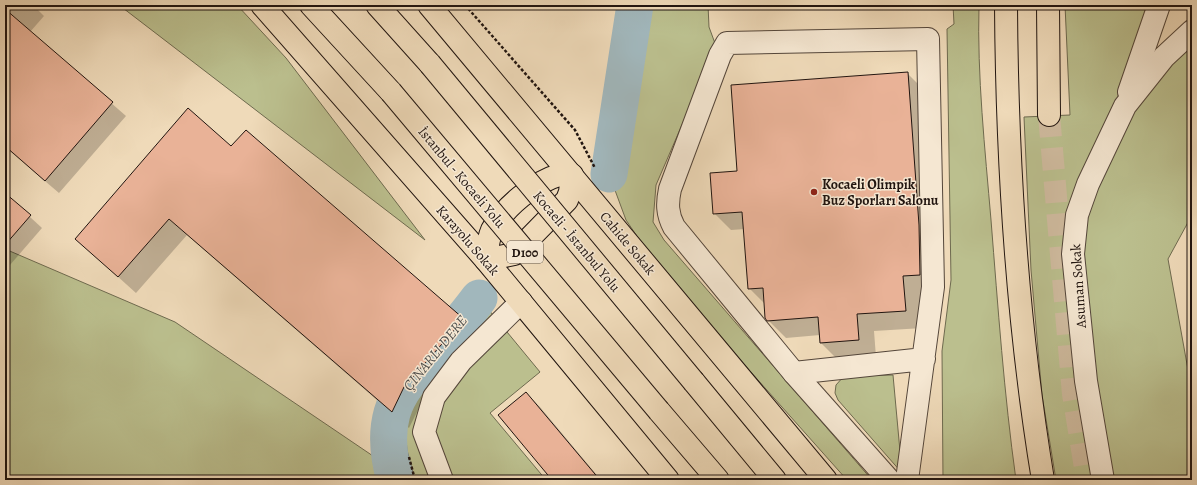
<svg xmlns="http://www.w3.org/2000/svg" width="1197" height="485" viewBox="0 0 1197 485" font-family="Alegreya,serif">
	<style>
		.green { fill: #bbbf8e; stroke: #6e6a4f }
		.water { fill: #a1b7bc; stroke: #6e7677 }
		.shadow { fill: #0003 }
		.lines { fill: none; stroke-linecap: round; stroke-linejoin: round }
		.shore { stroke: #616666; stroke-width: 1 }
		.river { stroke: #a1b7bc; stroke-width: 37 }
		.building { fill: #e9b297; stroke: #211510 }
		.highway-tunnel { stroke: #d0bca0; stroke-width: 22; stroke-dasharray: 22 11; stroke-linecap: butt }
		.minor-casing { stroke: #54463a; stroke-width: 24 }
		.major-casing { stroke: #211510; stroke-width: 24 }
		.highway-casing { stroke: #211510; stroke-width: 24 }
		.path { stroke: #211510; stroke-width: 2.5; stroke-dasharray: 3 2; stroke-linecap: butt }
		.minor { stroke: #f5e7d2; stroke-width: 22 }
		.major { stroke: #efdab9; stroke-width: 22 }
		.highway { stroke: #efdab9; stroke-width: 22 }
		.highway-bridge-casing { stroke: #211510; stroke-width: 24; stroke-linecap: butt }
		.highway-bridge { stroke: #efdab9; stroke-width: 22 }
		.poi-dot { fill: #8f2418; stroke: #f5e7d2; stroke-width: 1.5 }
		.labels { text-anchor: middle; stroke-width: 3; stroke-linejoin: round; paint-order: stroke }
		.shield { fill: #f5e7d2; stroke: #61544a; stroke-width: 1 }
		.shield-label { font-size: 13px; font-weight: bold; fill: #211510 }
		.street-label { font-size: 14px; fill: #211510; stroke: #f5e7d2 }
		.poi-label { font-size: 14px; font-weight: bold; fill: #211510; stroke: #f5e7d2; text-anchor: start }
		.water-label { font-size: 15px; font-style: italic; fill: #4e4e4c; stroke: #f5e7d2 }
	</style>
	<rect width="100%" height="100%" fill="#efdab9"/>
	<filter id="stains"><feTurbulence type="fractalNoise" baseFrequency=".005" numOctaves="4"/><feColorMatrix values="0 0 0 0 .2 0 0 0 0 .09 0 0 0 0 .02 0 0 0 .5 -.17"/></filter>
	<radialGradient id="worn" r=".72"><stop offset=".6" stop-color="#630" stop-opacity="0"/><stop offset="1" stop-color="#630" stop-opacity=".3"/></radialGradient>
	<g class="green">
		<polygon points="119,5 237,5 286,58 425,240"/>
		<polygon points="637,5 708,5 709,27 716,46 656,185 653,222 664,240 872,480 847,480 660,270 626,220 609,174"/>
		<path d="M953 5H979C977 76 985 149 991 220 998 307 1004 394 1016 480H943L942 351 951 280 947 29 954 24Z"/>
		<polygon points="1065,5 1148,5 1132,68 1192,31 1192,215 1168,259 1192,392 1192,480 1056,480 1042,395 1031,270 1024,117 1070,115"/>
		<polygon points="5,249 175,322 376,458 390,464 392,412 479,298 540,372 490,413 546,480 5,480"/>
		<polygon points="893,375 902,473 838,400 835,393 836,385 844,376"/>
	</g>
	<polygon class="water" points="479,298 487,308 430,371 415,390 405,428 407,450 415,480 382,480 376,458 390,463 388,432 392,412 405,385"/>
	<g class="shadow">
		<polygon points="5,5 33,5 44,16 30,32 126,116 59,193 5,147"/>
		<polygon points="907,73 924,90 937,291 920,293 923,328 874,331 876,357 838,360 820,342 820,335 786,338 768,320 765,304 749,288 745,229 731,230 714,213 738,172"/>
		<polygon points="232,147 463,319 480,336 421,404 409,428 187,235 136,293 76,239"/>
		<polygon points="5,194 42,228 10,265 5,261"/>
		<polygon points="526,393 540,407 601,480 553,480"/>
	</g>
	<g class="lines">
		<g class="shore">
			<polygon points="477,306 480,306 481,309 466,325 464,325 463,322"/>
			<path d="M386 480 384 467H391L394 463C394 441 389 410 407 393L409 395C399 427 401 449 411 480"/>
		</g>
		<g class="river">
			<polyline points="609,174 635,5"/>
			<path d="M395 480C389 459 386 434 392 413 399 388 419 369 436 350 451 333 465 317 479 298"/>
		</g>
	</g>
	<g class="building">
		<polygon points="5,9 113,102 45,181 5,146"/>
		<polygon points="908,72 919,225 920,275 903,276 906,311 857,314 859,340 820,343 818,317 767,321 765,318 763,288 748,289 742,212 713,214 710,173 737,171 731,85"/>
		<polygon points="188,108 231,146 246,130 464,319 404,387 392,412 169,219 118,277 75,239"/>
		<polygon points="5,193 31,215 5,245"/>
		<polygon points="526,392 600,480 552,480 498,415"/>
	</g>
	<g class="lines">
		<polyline class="highway-tunnel" points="1049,115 1073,394 1087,480"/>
		<defs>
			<g id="minor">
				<polyline points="1129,92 1159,5"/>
				<polyline points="794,373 889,480"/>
				<polyline points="442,480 424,432 434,397 461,361 521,302"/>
				<path d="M907 480 933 287 928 39 727 43 720 55 670 189C667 203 667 214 674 227L794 373 924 359"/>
				<polyline points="1103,480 1086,381 1073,254 1077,215 1088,184 1125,106 1164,57 1192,31"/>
			</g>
			<g id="major">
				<polyline points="262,5 486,260 668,480"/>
				<polyline points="429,5 826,480"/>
				<path d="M559 175H572L570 192 567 200 514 254 486 260C487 249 488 239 492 230 504 207 535 182 559 175Z"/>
			</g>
			<g id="highway">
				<polyline points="311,5 391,92"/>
				<polyline points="377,5 430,64"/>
				<path d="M1006 5C1007 164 1017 323 1043 480"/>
				<polyline points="1048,5 1049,115"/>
				<polyline points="694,382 775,480"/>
				<polyline points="659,411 718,480"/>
			</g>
		</defs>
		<use href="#minor" class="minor-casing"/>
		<use href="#major" class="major-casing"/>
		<use href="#highway" class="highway-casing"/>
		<g class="path">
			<polyline points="465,5 575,130 595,168"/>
			<polyline points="409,457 415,480"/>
		</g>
		<use href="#minor" class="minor"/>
		<use href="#major" class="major"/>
		<use href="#highway" class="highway"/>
		<defs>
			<g id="highway-bridge">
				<polyline points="430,64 694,382"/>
				<polyline points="391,92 659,411"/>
			</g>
		</defs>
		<use href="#highway-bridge" class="highway-bridge-casing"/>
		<use href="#highway-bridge" class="highway-bridge"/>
	</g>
	<circle class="poi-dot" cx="814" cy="192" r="4"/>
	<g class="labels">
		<rect class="shield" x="507" y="241" width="36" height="22" rx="3"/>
		<g class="shield-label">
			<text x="525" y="257">D100</text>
		</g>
		<g class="street-label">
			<text transform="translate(462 177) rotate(50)" y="5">İstanbul - Kocaeli Yolu</text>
			<text transform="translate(468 240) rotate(49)" y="5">Karayolu Sokak</text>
			<text transform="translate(577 241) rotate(50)" y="5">Kocaeli - İstanbul Yolu</text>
			<text transform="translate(628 243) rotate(50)" y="5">Cahide Sokak</text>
			<text transform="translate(1078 286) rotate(-94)" y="5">Asuman Sokak</text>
		</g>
		<g class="poi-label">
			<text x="822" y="189">Kocaeli Olimpik<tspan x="822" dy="16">Buz Sporları Salonu</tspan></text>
		</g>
		<g class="water-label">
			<text transform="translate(435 353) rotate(-51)" y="5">ÇINARLI DERE</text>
		</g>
	</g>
	<rect width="1197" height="485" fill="none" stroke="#efdab9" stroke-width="20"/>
	<rect x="6" y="6" width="1185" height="473" fill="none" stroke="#211510" stroke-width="2"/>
	<rect x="10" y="10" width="1177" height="465" fill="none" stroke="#211510"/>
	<rect width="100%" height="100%" filter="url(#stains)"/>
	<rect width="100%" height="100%" fill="url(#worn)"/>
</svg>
